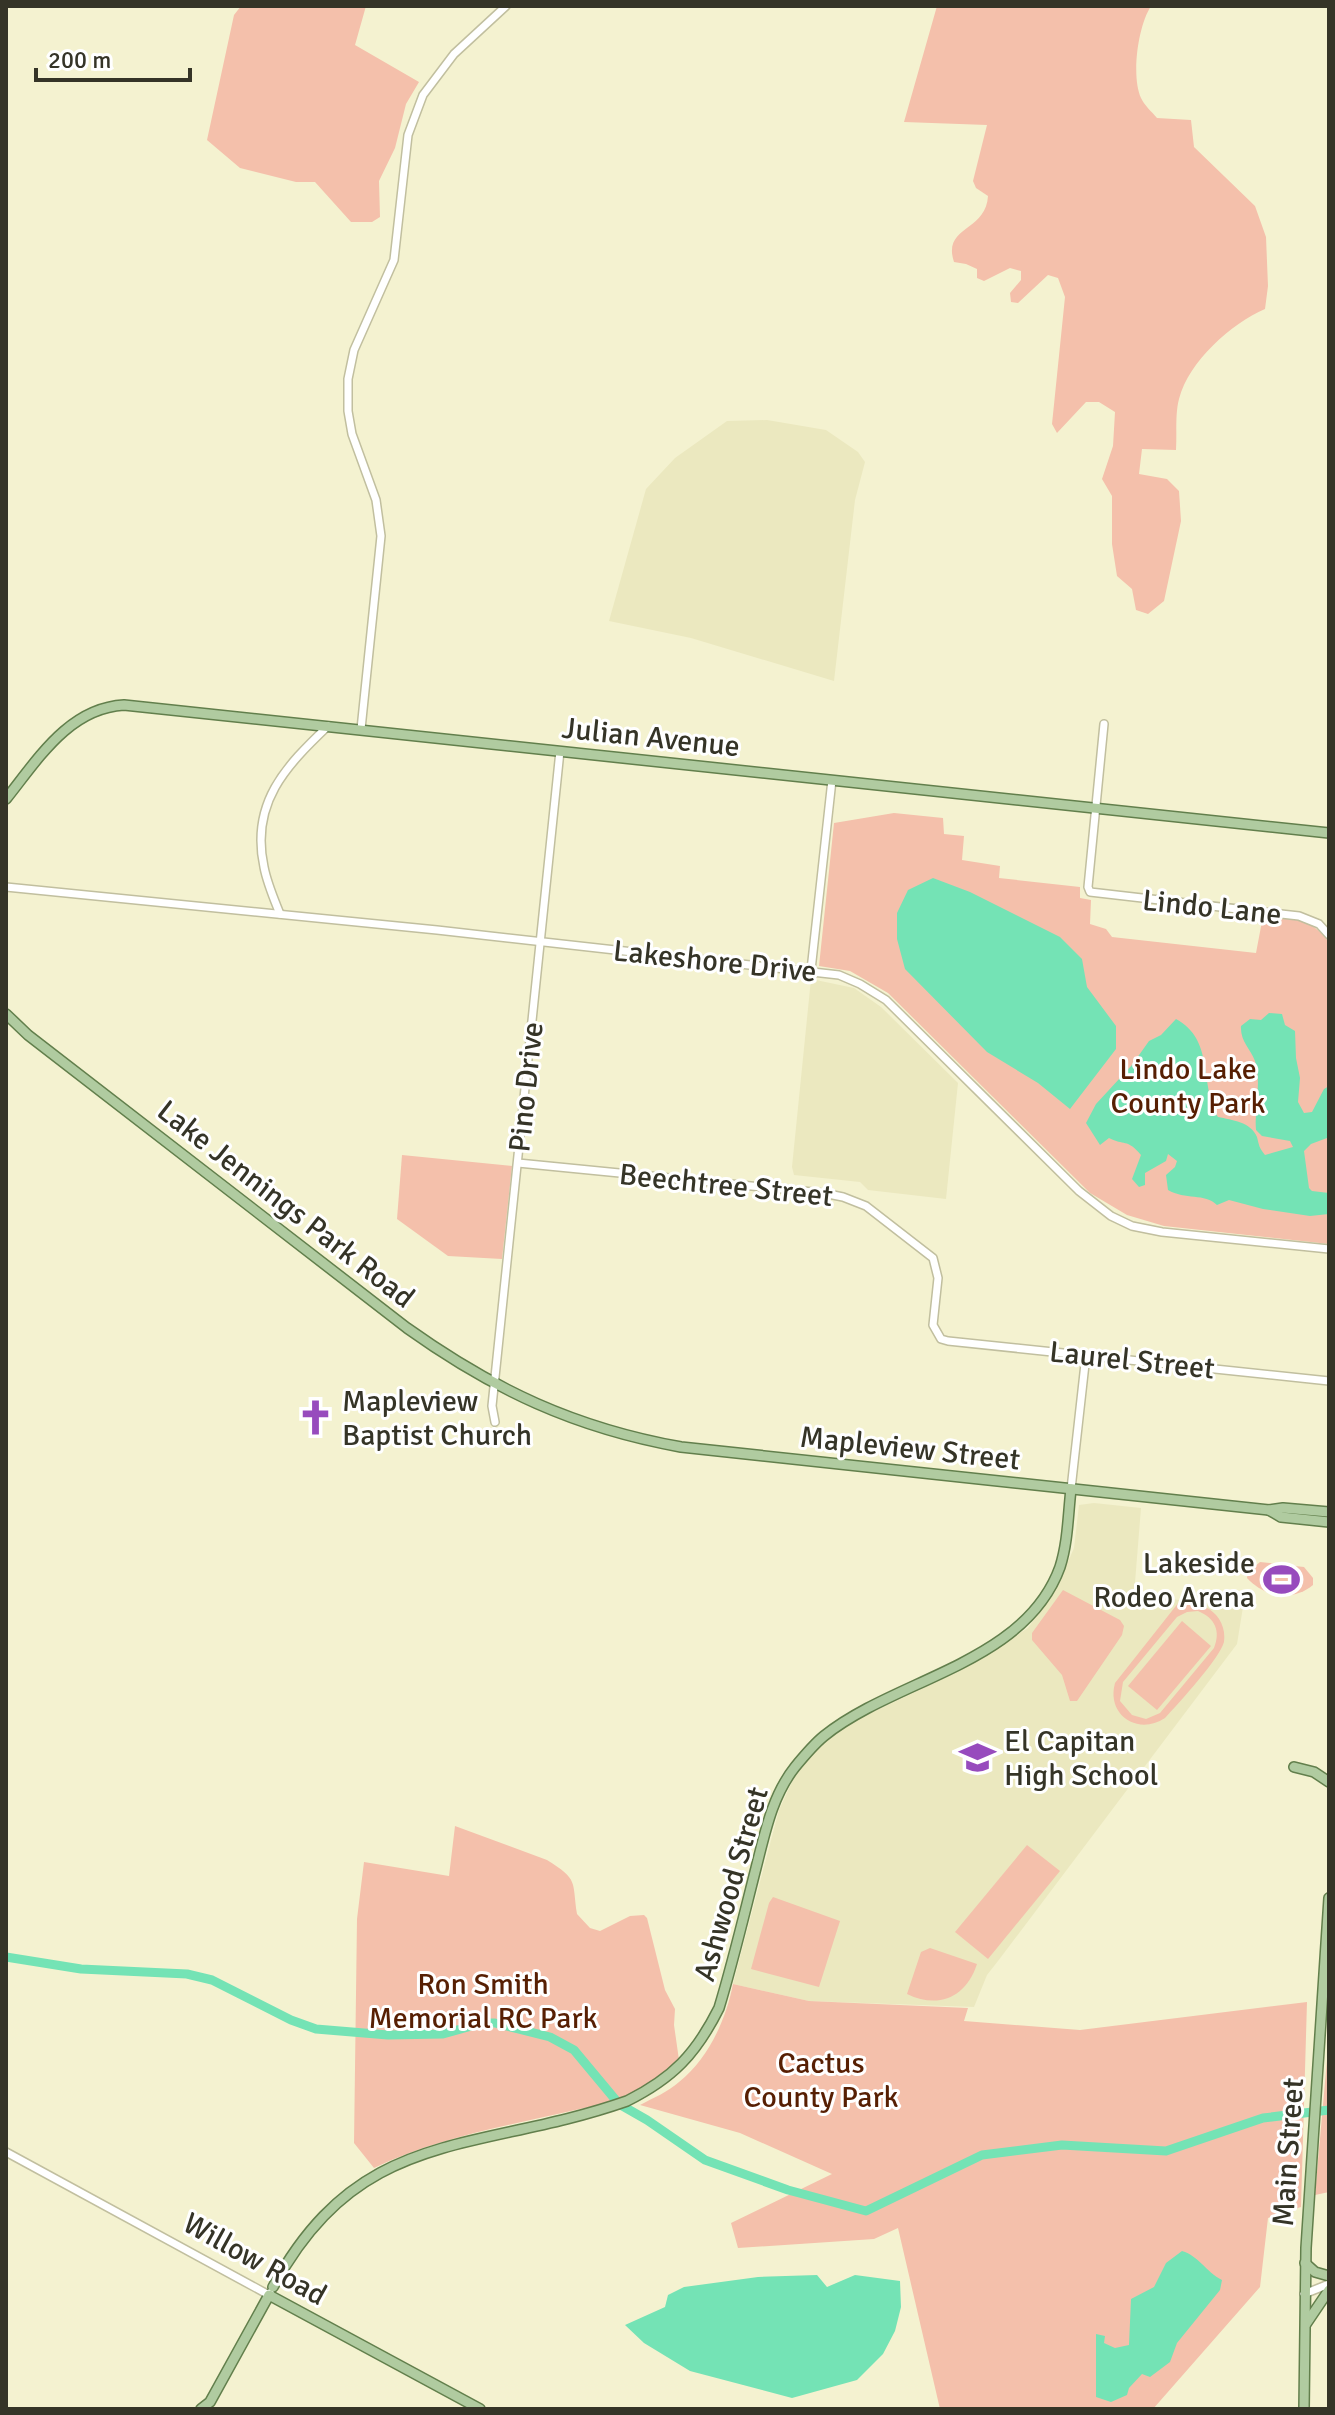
<svg xmlns="http://www.w3.org/2000/svg" width="1335" height="2415" viewBox="0 0 1335 2415" font-family="Signika,sans-serif">
	<style>
		.built { fill: #ebe8bf }
		.green { fill: #f4c0ab; fill-rule: evenodd }
		.water { fill: #74e3b5 }
		.lines { fill: none; stroke-linecap: round; stroke-linejoin: round }
		.river { stroke: #74e3b5; stroke-width: 9 }
		.minor-casing { stroke: #c1bf9f; stroke-width: 10 }
		.major-casing { stroke: #627f4c; stroke-width: 12 }
		.minor { stroke: #fff; stroke-width: 7 }
		.major { stroke: #b0cba0; stroke-width: 9 }
		.labels { text-anchor: middle; stroke-width: 6; stroke-linejoin: round; paint-order: stroke }
		.street-label { font-size: 30px; fill: #353427; stroke: #fff }
		.park-label { font-size: 30px; fill: #571f03; stroke: #fff }
		.poi-label { font-size: 30px; fill: #353427; stroke: #fff; text-anchor: start }
	</style>
	<rect width="100%" height="100%" fill="#f4f2d0"/>
	<g class="built">
		<polygon points="767,420 826,430 858,452 865,462 855,500 834,681 691,638 609,621 646,489 675,458 727,421"/>
		<polygon points="811,979 854,988 881,1007 958,1083 946,1199 868,1190 860,1182 794,1175 792,1167"/>
		<polygon points="1094,1503 1141,1508 1134,1595 1243,1607 1237,1644 998,1961 987,1975 974,2007 809,2001 733,1984 779,1810 798,1769 830,1736 862,1717 958,1672 1028,1628 1057,1587 1074,1548 1079,1505"/>
	</g>
	<g class="green">
		<polygon points="241,6 366,6 355,45 419,82 406,104 395,148 379,181 380,217 372,222 351,222 315,182 296,182 240,168 207,140 234,15"/>
		<path d="M937 6H1151C1138 26 1131 76 1141 98 1144 105 1152 112 1157 118L1191 120 1194 147 1255 206 1266 237 1268 286 1265 309C1231 324 1189 361 1179 399 1175 414 1177 433 1176 450L1142 449 1139 474 1167 479 1179 491 1181 521 1164 601 1148 614 1136 610 1132 589 1117 576 1112 544V496L1102 479 1113 446 1115 412 1099 402H1086L1057 433 1052 424 1065 297 1058 278 1048 275 1018 303 1011 302 1010 293 1021 280V271L1010 268 984 281 977 278V269L966 264 954 262C942 226 986 232 988 196L976 188 973 181 987 125 904 122Z"/>
		<path d="M894 813 943 818 944 834 964 836 962 860 1000 866 999 878 1080 887V898L1091 900 1090 924 1106 929 1112 937 1256 953 1263 916C1294 919 1308 916 1329 942V1244L1164 1226 1127 1215 1090 1193 888 993 850 971 819 966 834 823Z"/>
		<polygon points="402,1155 512,1166 502,1259 448,1256 397,1219"/>
		<path d="M1260 1562 1304 1567 1313 1578V1585C1293 1602 1264 1597 1247 1578L1248 1572Z"/>
		<polygon points="1063,1590 1120,1620 1124,1626 1122,1635 1077,1701 1070,1701 1062,1675 1032,1640 1032,1633"/>
		<path d="M1179 1602C1188 1607 1199 1602 1209 1609 1220 1616 1226 1629 1224 1642 1220 1658 1178 1704 1165 1718 1138 1736 1106 1715 1115 1683ZM1198 1611C1215 1618 1221 1631 1214 1648L1160 1713 1146 1719 1132 1715 1120 1701 1123 1682 1177 1617 1187 1612Z"/>
		<polygon points="1182,1621 1211,1646 1157,1710 1128,1686"/>
		<path d="M455 1826 547 1860C579 1880 572 1881 577 1914L590 1928 600 1931 630 1916 644 1915 647 1918 665 1990 675 2009 674 2025 679 2060C663 2077 646 2087 624 2098 541 2121 452 2130 374 2168L354 2143 357 1919 364 1862 449 1876Z"/>
		<polygon points="1027,1845 1060,1871 988,1959 955,1932"/>
		<polygon points="773,1897 840,1921 819,1987 751,1969 769,1903"/>
		<path d="M930 1948 977 1964C966 1998 938 2009 907 1994L921 1952Z"/>
		<path d="M733 1984 809 2001 968 2008 964 2021 1080 2030 1307 2002 1301 2207 1268 2218 1260 2287 1153 2409H940L898 2228 874 2239 738 2248 731 2223 832 2174 740 2133 640 2105C653 2098 668 2092 679 2082 708 2059 726 2020 733 1984Z"/>
		<polygon points="1329,2037 1329,2192 1315,2195"/>
	</g>
	<g class="water">
		<polygon points="933,878 970,892 1060,937 1082,959 1087,987 1116,1026 1116,1049 1070,1109 1038,1083 987,1052 905,969 897,939 897,913 908,890"/>
		<path d="M1269 1013 1282 1014 1285 1025 1295 1031 1296 1058 1300 1078 1298 1102 1304 1113 1312 1112 1324 1089 1329 1086V1135L1327 1138 1311 1144 1304 1151 1309 1188 1312 1191 1329 1193V1214L1310 1216 1263 1209 1229 1200 1217 1205C1205 1193 1185 1200 1168 1190L1166 1175 1175 1167 1177 1161 1168 1154 1166 1161 1145 1173V1185L1139 1187 1132 1179 1141 1155C1127 1138 1124 1146 1109 1138L1100 1145 1086 1123 1096 1104 1132 1065 1149 1041 1161 1035 1176 1019C1215 1040 1199 1084 1218 1117 1232 1120 1251 1122 1257 1137 1259 1145 1259 1148 1265 1155L1293 1147 1290 1141 1262 1136 1256 1130C1254 1107 1262 1085 1255 1061 1250 1048 1240 1041 1241 1026L1250 1019 1261 1020Z"/>
		<path d="M1182 2251C1199 2256 1205 2271 1222 2280L1220 2290 1177 2343 1170 2362 1150 2377 1142 2374 1129 2388 1127 2395 1111 2402 1096 2397V2334L1105 2336 1104 2343 1115 2348 1129 2345 1131 2299 1154 2287 1166 2263Z"/>
		<polygon points="817,2275 827,2287 855,2275 900,2281 901,2307 895,2331 883,2354 857,2380 792,2398 690,2371 644,2343 625,2325 665,2307 668,2295 684,2287 758,2277"/>
	</g>
	<g class="lines">
		<polyline class="river" points="6,1957 81,1969 187,1974 212,1980 291,2020 316,2029 388,2035 443,2034 482,2023 495,2023 550,2037 574,2050 619,2104 647,2120 705,2160 788,2190 866,2211 982,2155 1062,2145 1166,2151 1263,2118 1329,2110"/>
		<defs>
			<g id="minor">
				<polyline points="1104,724 1088,887 1090,892 1299,916 1319,924 1329,935"/>
				<polyline points="361,729 381,536 376,500 352,434 348,411 348,379 354,350 394,260 408,135 423,95 454,54 506,6"/>
				<polyline points="6,887 437,930 839,975 860,984 886,1000 1079,1191 1111,1216 1132,1226 1162,1232 1329,1249"/>
				<path d="M280 914C274 899 267 883 264 867 250 803 286 766 328 726"/>
				<polyline points="811,970 832,780"/>
				<polyline points="518,1163 823,1193 843,1197 866,1206 933,1258 938,1278 933,1325 941,1339 948,1341 1329,1381"/>
				<polyline points="495,1422 492,1406 560,751"/>
				<polyline points="1071,1489 1086,1355"/>
				<polyline points="6,2152 269,2295 270,2293"/>
				<polyline points="1304,2294 1329,2284"/>
			</g>
			<g id="major">
				<path d="M6 799C38 759 69 708 124 705L1329 833"/>
				<path d="M6 1014 28 1035 407 1328C494 1390 575 1428 681 1447L1269 1510 1283 1508 1329 1512"/>
				<polyline points="1269,1510 1281,1517 1329,1522"/>
				<polyline points="1294,1767 1314,1772 1329,1782"/>
				<polyline points="1305,2263 1315,2272 1329,2276"/>
				<path d="M273 2287C361 2125 476 2154 627 2101 673 2078 696 2054 719 2008 733 1962 744 1915 756 1868 765 1833 772 1796 795 1767 804 1756 813 1745 824 1736 896 1678 1025 1664 1060 1567 1068 1542 1068 1515 1071 1489"/>
				<polyline points="1306,2324 1329,2290"/>
				<polyline points="201,2409 210,2402 269,2295 480,2409"/>
				<polyline points="1304,2409 1306,2248 1329,1898"/>
			</g>
		</defs>
		<use href="#minor" class="minor-casing"/>
		<use href="#major" class="major-casing"/>
		<use href="#minor" class="minor"/>
		<use href="#major" class="major"/>
	</g>
	<defs>
		<symbol id="church-bare" viewBox="-9 -9 18 18"><path d="M-1.2-6h2.4v3.5h3.3v2.4h-3.3V6h-2.4V-.1h-3.3v-2.4h3.3Z" fill="#974bbd" stroke="#fff" stroke-width="2.5" paint-order="stroke"/></symbol>
		<symbol id="stadium-bare" viewBox="-9 -9 18 18"><path d="M0-5a6.5 5 0 1 0 0 10a6.5 5 0 1 0 0-10ZM-3.5-1.8h7v3.6h-7Z" fill="#974bbd" stroke="#fff" stroke-width="2.5" paint-order="stroke"/></symbol>
		<symbol id="school-bare" viewBox="-9 -9 18 18"><path d="M0-5L7-2L0 1L-7-2ZM-4 1L0 2.5L4 1V4Q0 6-4 4Z" fill="#974bbd" stroke="#fff" stroke-width="2.5" paint-order="stroke"/></symbol>
	</defs>
	<g fill-rule="evenodd">
		<use href="#church-bare" x="290" y="1392" width="51" height="51"/>
		<use href="#stadium-bare" x="1256" y="1554" width="51" height="51"/>
		<use href="#school-bare" x="952" y="1732" width="51" height="51"/>
	</g>
	<g class="labels">
		<g class="street-label">
			<text transform="translate(651 737) rotate(6)" y="10">Julian Avenue</text>
			<text transform="translate(1212 907) rotate(6)" y="10">Lindo Lane</text>
			<text transform="translate(715 961) rotate(6)" y="10">Lakeshore Drive</text>
			<text transform="translate(526 1087) rotate(-84)" y="10">Pino Drive</text>
			<text transform="translate(726 1185) rotate(6)" y="10">Beechtree Street</text>
			<text transform="translate(286 1204) rotate(38)" y="10">Lake Jennings Park Road</text>
			<text transform="translate(1132 1360) rotate(6)" y="10">Laurel Street</text>
			<text transform="translate(910 1448) rotate(6)" y="10">Mapleview Street</text>
			<text transform="translate(731 1884) rotate(-74)" y="10">Ashwood Street</text>
			<text transform="translate(1288 2152) rotate(-86)" y="10">Main Street</text>
			<text transform="translate(255 2259) rotate(29)" y="10">Willow Road</text>
		</g>
		<g class="park-label">
			<text x="1188" y="1079">Lindo Lake<tspan x="1188" dy="34">County Park</tspan></text>
			<text x="483" y="1994">Ron Smith<tspan x="483" dy="34">Memorial RC Park</tspan></text>
			<text x="821" y="2073">Cactus<tspan x="821" dy="34">County Park</tspan></text>
		</g>
		<g class="poi-label">
			<text x="342" y="1411">Mapleview<tspan x="342" dy="34">Baptist Church</tspan></text>
			<text x="1255" y="1573" text-anchor="end">Lakeside<tspan x="1255" dy="34">Rodeo Arena</tspan></text>
			<text x="1004" y="1751">El Capitan<tspan x="1004" dy="34">High School</tspan></text>
		</g>
	</g>
	<rect width="1335" height="2415" fill="none" stroke="#353427" stroke-width="16"/>
	<path d="M36 68v12h154v-12" fill="none" stroke="#353427" stroke-width="4"/>
	<text x="48" y="68" font-size="24" fill="#353427" stroke="#ffffff" stroke-width="6" paint-order="stroke">200 m</text>
</svg>
